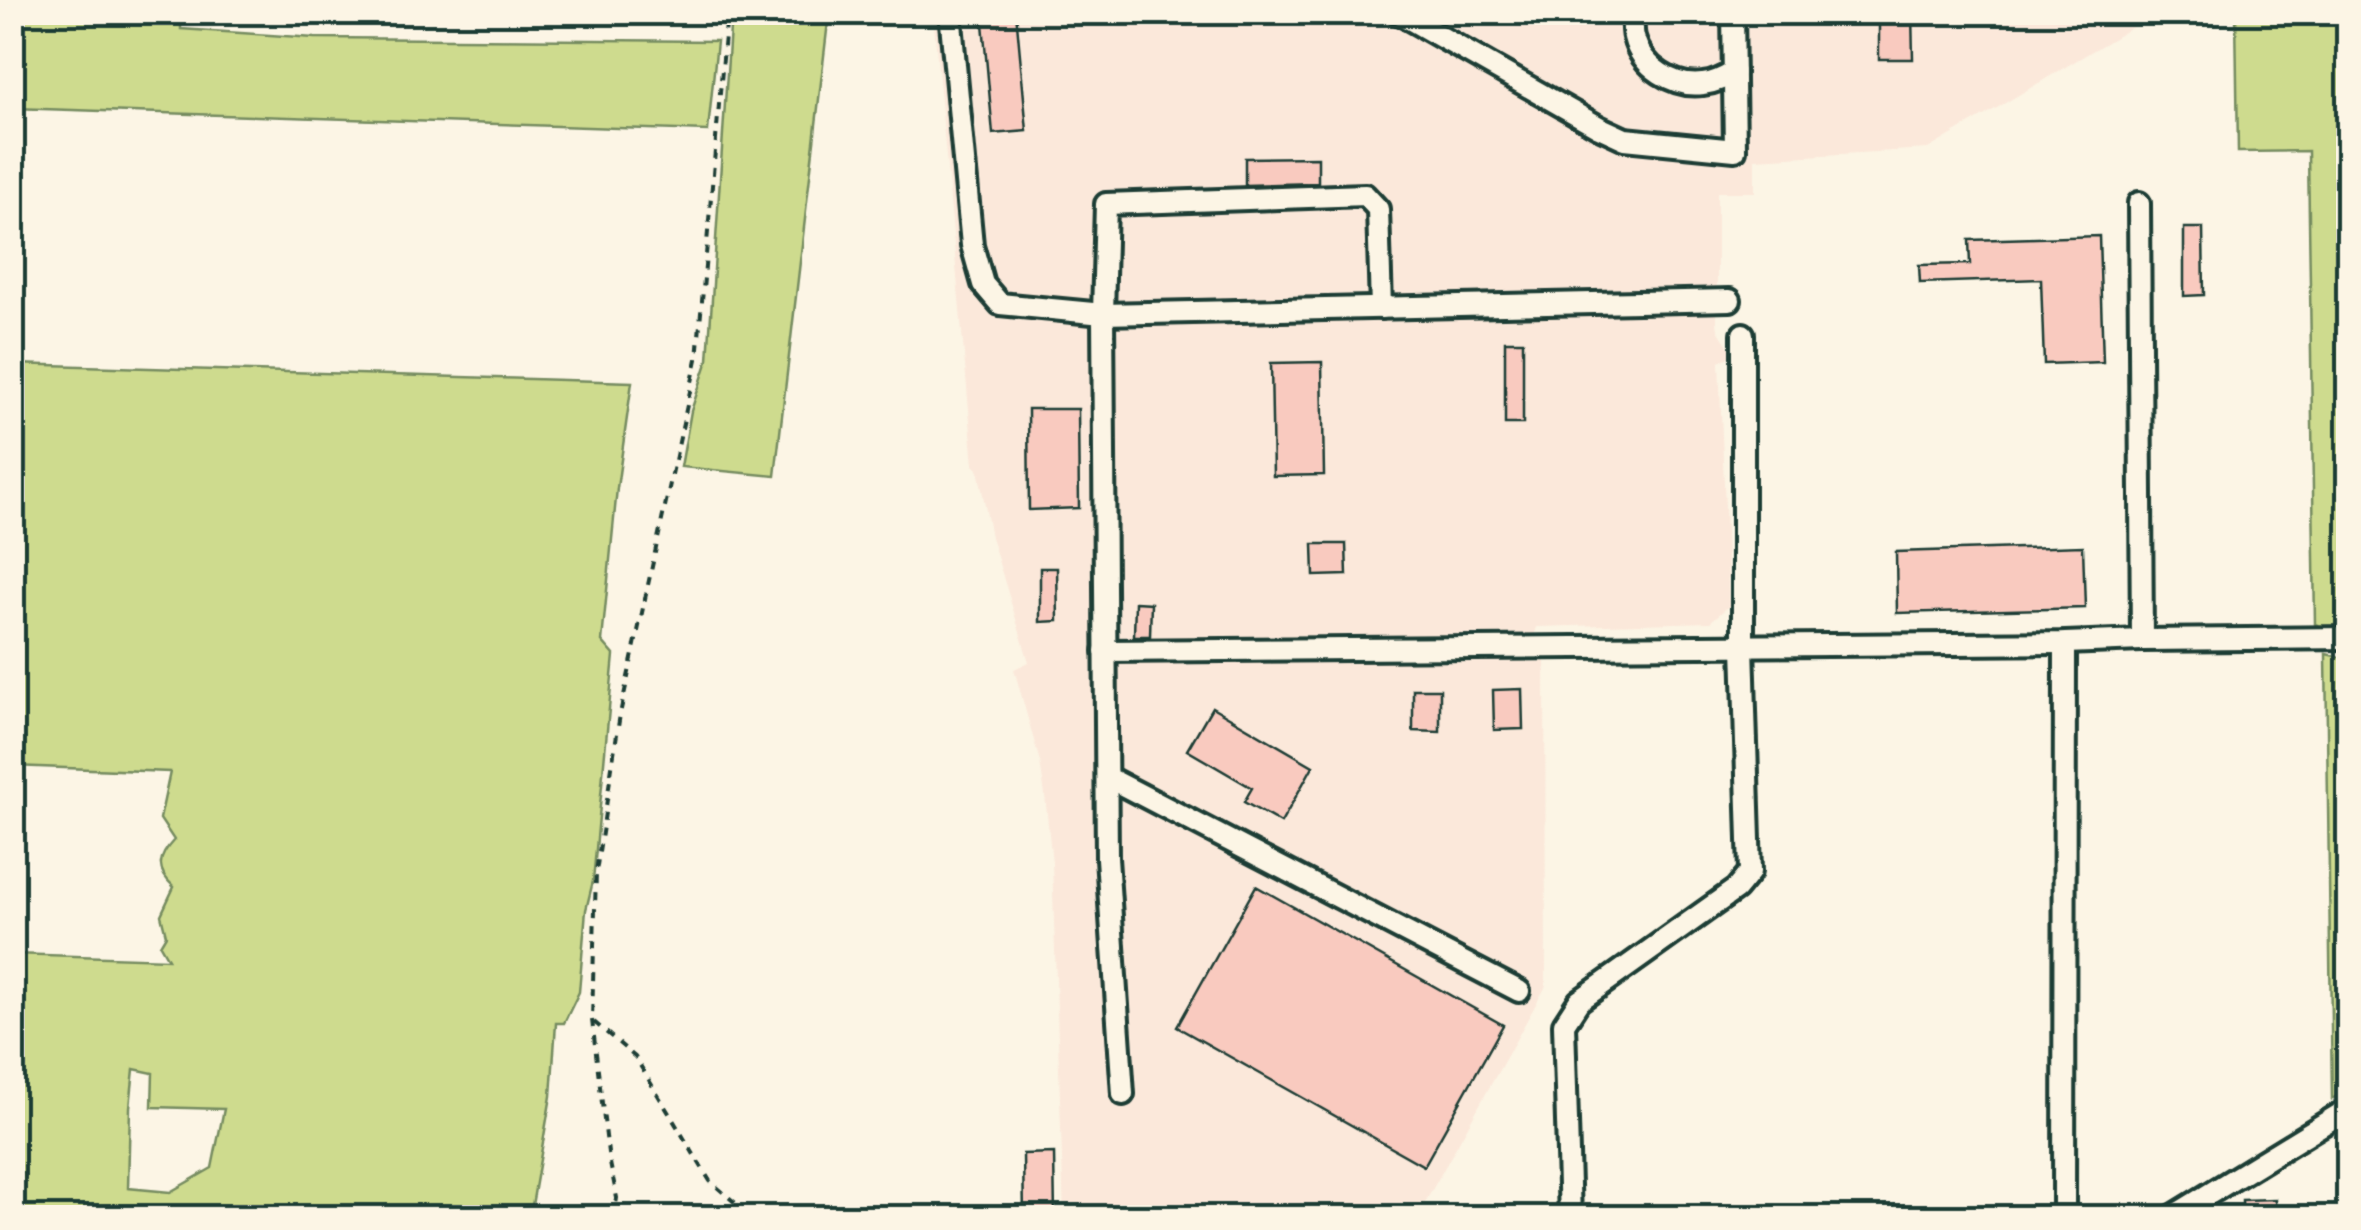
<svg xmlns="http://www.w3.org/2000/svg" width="2361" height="1230" viewBox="0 0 2361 1230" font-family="'Indie Flower',sans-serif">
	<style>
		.built { fill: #fbe8da }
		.green { fill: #cedb8e; stroke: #768c61; stroke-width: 2.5; fill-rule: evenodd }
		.building { fill: #f9cabf; stroke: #1f3d34; stroke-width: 2.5 }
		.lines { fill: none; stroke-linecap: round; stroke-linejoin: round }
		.minor-casing { stroke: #1f3d34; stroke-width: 28 }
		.path { stroke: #1f3d34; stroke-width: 4; stroke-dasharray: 8 8; stroke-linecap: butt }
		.minor { stroke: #fcf5e5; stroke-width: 20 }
	</style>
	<rect width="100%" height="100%" fill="#fcf5e5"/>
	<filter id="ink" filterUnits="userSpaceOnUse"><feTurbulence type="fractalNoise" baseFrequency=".01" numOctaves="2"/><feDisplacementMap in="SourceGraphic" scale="20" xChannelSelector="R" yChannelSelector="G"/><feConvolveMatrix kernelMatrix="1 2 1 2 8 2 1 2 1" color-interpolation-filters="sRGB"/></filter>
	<g filter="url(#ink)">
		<polygon class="built" points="933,13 2156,13 1928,149 1755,159 1755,192 1717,192 1717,322 1718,330 1729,347 1730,356 1719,362 1729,606 1710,622 1537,627 1534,636 1545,640 1546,986 1417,1217 1064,1217 1052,863 1045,795 1040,762 1014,669 1029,662 991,537 978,469 974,465"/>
		<g class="green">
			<polygon points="13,12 181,13 181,29 315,38 717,41 708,131 13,108"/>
			<polygon points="731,13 829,13 775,476 681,467 691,411 708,360"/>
			<polygon points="2236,13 2348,13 2348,627 2326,629 2315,624 2308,151 2238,152"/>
			<path d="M13 364 632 382 617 488 602 641 614 655 593 881 586 910 579 992 564 1023H556L551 1096 530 1217H13V1192L15 1191 12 1189 13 954 168 959 160 945 166 935 161 915 174 887C156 870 157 858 174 840L160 819 170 772 13 766ZM134 1069 153 1073 152 1107 224 1109 212 1168 170 1192 128 1188 130 1107Z"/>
			<polygon points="2326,654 2348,659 2348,1089 2332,1099"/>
		</g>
		<g class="building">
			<polygon points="982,12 1016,12 1027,131 993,134"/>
			<polygon points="1879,12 1912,12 1913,59 1879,59"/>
			<polygon points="1318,157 1318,183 1245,185 1245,158"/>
			<polygon points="2184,228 2203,228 2204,295 2184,296"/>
			<polygon points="2099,236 2103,362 2044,364 2041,279 1920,283 1919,265 1970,264 1969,240"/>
			<rect x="1505" y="341" width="18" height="83"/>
			<polygon points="1322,362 1324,475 1273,476 1271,363"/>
			<polygon points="1028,409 1078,409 1079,508 1029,510"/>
			<polygon points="1313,544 1346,544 1347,575 1314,576"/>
			<polygon points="2083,546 2085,608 1897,613 1896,552"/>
			<polygon points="1040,568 1057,568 1058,621 1040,622"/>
			<polygon points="1135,602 1151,603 1150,636 1134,636"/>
			<polygon points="1413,689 1440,689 1440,732 1413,731"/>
			<polygon points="1522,689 1523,729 1494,730 1493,690"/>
			<polygon points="1212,707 1313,766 1281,823 1244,802 1252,788 1187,750"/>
			<polygon points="1256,886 1503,1025 1424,1166 1177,1027"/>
			<polygon points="1054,1153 1055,1218 1024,1218 1023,1154"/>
			<polygon points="2275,1199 2276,1218 2242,1218 2242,1200"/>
		</g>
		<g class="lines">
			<defs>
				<g id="minor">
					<polyline points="950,12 972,245 983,284 1000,304 1103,314 1730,300"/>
					<polyline points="1397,12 1599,127 1625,139 1735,150 1733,12"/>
					<path d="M1633 12C1633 20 1632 30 1634 37 1641 67 1674 88 1703 84 1715 83 1724 78 1734 72"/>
					<polyline points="2139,203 2142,640"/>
					<polyline points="1105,651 2065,643 2142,640 2348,638"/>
					<polyline points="1107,777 1519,991"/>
					<polyline points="1123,1094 1107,858 1103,314 1106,204 1365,195 1378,209 1381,308"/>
					<polyline points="1570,1218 1564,1024 1579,1001 1736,889 1750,872 1743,646 1743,334"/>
					<polyline points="2064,1218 2065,643"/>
					<polyline points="2170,1218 2348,1109"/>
				</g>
			</defs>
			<use href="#minor" class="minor-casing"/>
			<g class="path">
				<polyline points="594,1022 635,1057 710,1181 753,1218"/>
				<polyline points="614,1218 617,1198 608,1153 592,1020 596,872 620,714 697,359 727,12"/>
			</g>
			<use href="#minor" class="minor"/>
		</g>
	</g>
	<rect width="2361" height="1230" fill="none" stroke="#fcf5e5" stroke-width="50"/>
	<rect x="25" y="25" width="2311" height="1180" fill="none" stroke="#1f3d34" stroke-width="4" filter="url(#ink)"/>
</svg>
